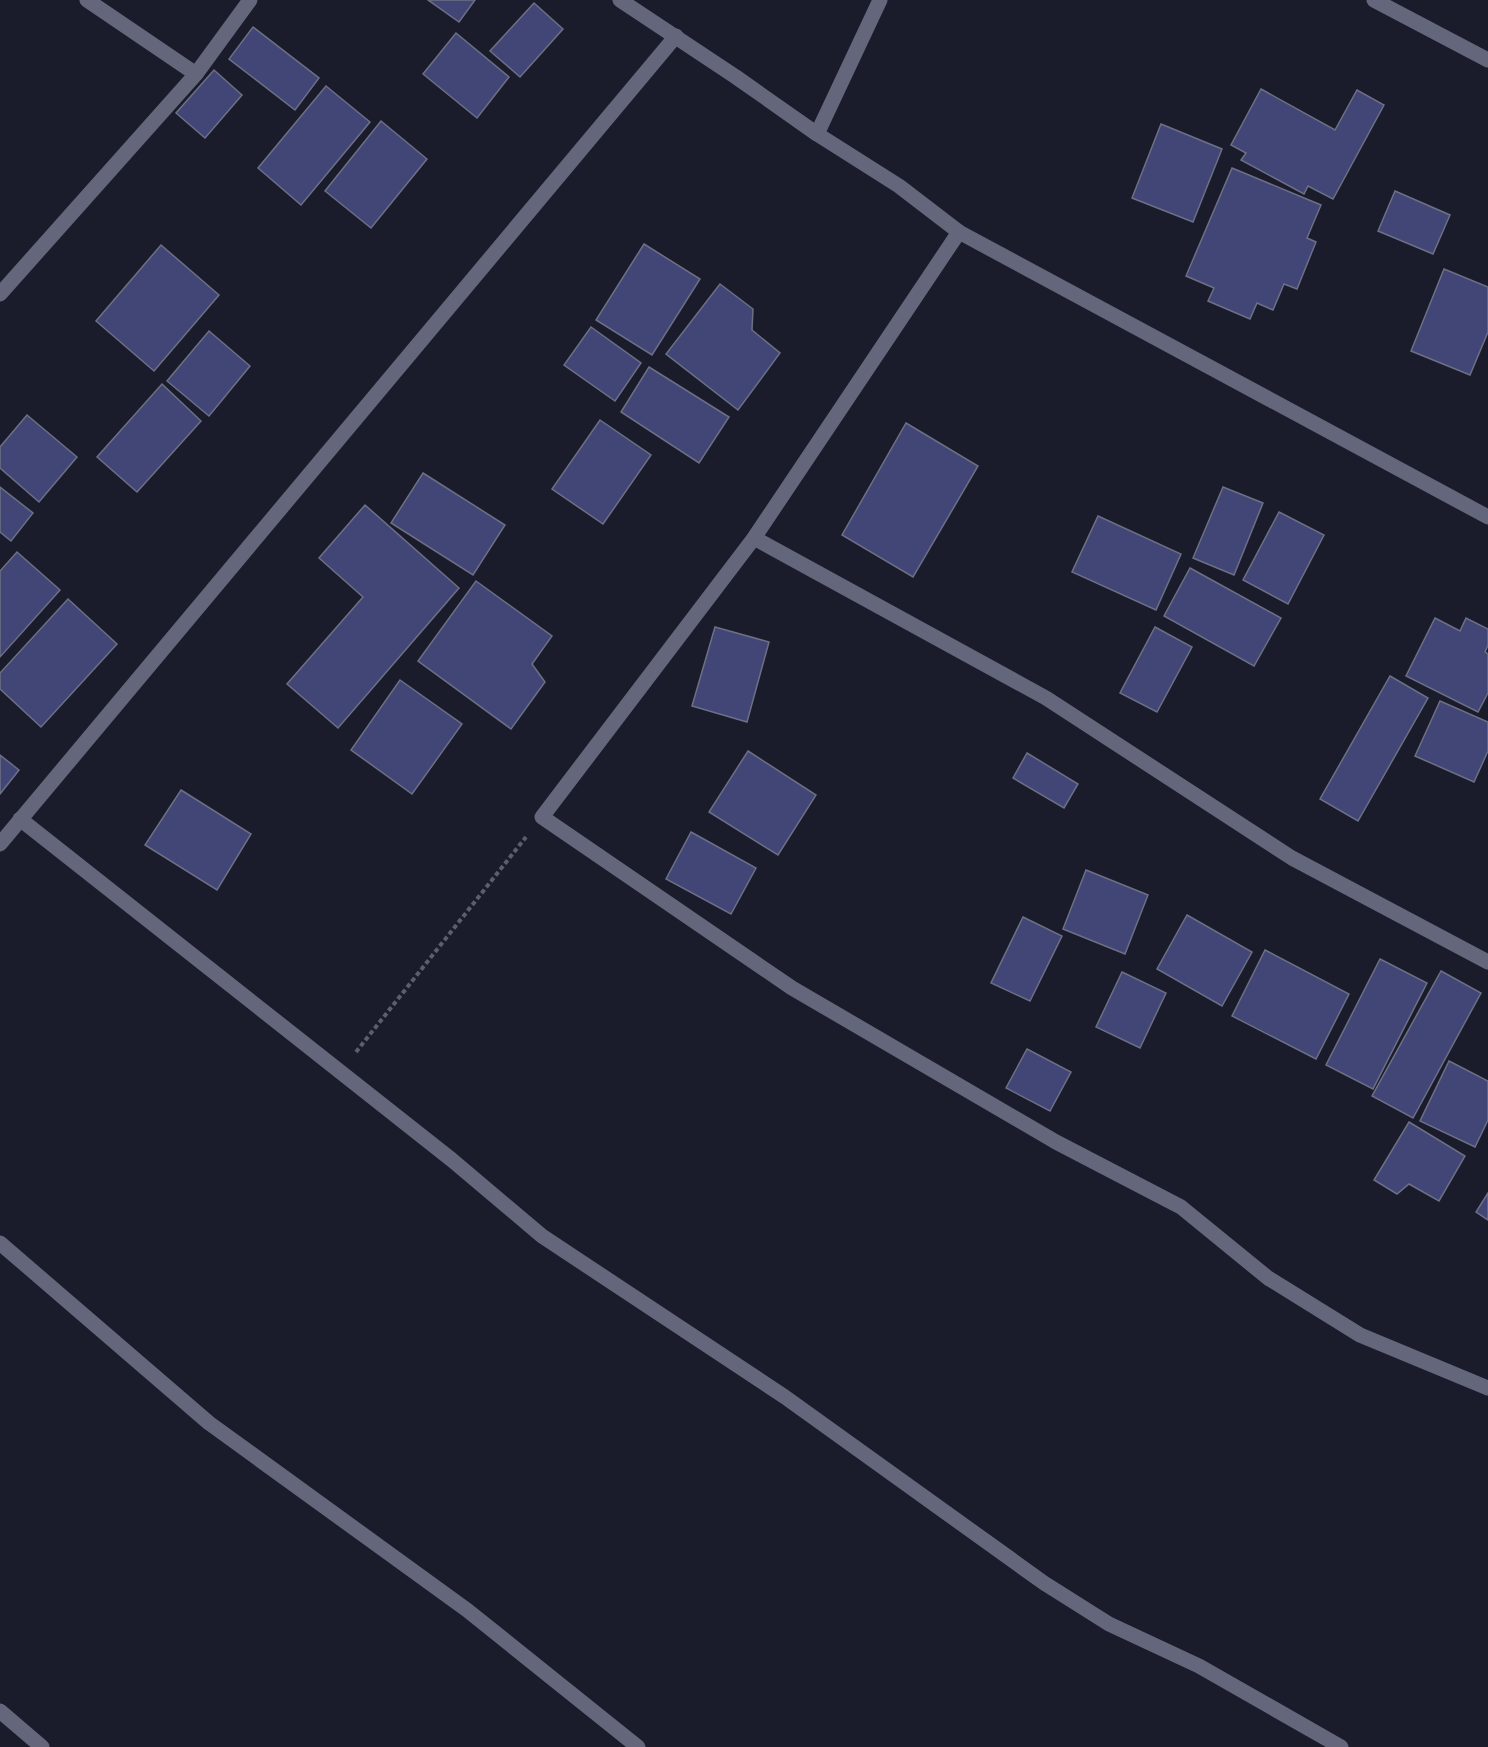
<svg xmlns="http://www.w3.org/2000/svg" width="1488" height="1747" viewBox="0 0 1488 1747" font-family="'PT Sans Narrow',sans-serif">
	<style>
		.building { fill: #424677; stroke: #6d7084; stroke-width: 1.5 }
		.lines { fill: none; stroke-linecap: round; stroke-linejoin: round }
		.path { stroke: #5d5e6d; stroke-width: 4; stroke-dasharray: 4.5 3; stroke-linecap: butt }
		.minor { stroke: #64677b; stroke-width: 15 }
	</style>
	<rect width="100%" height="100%" fill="#1a1c2c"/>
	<g class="building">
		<polygon points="428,0 475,0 459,22"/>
		<polygon points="534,3 563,29 520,77 490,51"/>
		<polygon points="253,27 319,78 295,110 229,59"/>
		<polygon points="456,33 509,77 477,118 423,74"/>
		<polygon points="214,70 242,95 205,138 176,113"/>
		<polygon points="326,86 370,122 301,205 258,168"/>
		<polygon points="1261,89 1335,130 1357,90 1384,105 1333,199 1308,186 1304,194 1241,160 1246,153 1231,145"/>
		<polygon points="381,121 427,159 371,228 325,191"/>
		<polygon points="1161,124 1222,149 1193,222 1132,198"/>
		<polygon points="1232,168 1321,205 1307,238 1316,242 1297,289 1284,284 1273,310 1257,303 1250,319 1208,301 1214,288 1186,276"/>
		<polygon points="1395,191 1450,215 1433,254 1378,231"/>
		<polygon points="644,244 700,279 652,355 596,320"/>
		<polygon points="161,245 219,295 154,371 96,321"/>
		<polygon points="1444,269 1488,287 1488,332 1470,375 1411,351"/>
		<polygon points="720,284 753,309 752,330 780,353 738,410 666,354"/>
		<polygon points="591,327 641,363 615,401 564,365"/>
		<polygon points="209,331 250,366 209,416 167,381"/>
		<polygon points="649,367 729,417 699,463 621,412"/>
		<polygon points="162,384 201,421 137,492 97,457"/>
		<polygon points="27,415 77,457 39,502 0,468 0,447"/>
		<polygon points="600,420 651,455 603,524 552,489"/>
		<polygon points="906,423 978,466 913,577 842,535"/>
		<polygon points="423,473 505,525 473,575 391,523"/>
		<polygon points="0,487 33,513 11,541 0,532"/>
		<polygon points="1223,487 1263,503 1234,575 1193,558"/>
		<polygon points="365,505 459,588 338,728 287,684 363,597 319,558"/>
		<polygon points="1279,512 1324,535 1288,604 1243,580"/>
		<polygon points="1098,516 1181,554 1156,610 1072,572"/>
		<polygon points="17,552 60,590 0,657 0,571"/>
		<polygon points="1190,568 1281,618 1254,666 1164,616"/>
		<polygon points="476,581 552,636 532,664 545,682 511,729 418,661"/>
		<polygon points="68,599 117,644 41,727 0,689 0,673"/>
		<polygon points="1435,618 1460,631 1466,618 1488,629 1488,645 1485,652 1488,654 1488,693 1478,712 1406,676"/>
		<polygon points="715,627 769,642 747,722 692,706"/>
		<polygon points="1155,627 1192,647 1157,712 1120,693"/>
		<polygon points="1390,676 1428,698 1358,821 1320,799"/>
		<polygon points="400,680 462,724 412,794 351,750"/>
		<polygon points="1440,701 1488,722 1488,751 1474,782 1415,756"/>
		<polygon points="748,751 816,795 778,855 709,812"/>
		<polygon points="1027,753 1078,784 1064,808 1013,778"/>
		<polygon points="0,755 19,770 0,794"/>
		<polygon points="181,790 251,834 217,890 145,845"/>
		<polygon points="691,832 756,868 731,914 666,879"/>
		<polygon points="1086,870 1148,895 1125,954 1063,929"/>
		<polygon points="1187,915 1252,952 1222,1006 1157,969"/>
		<polygon points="1023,917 1062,936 1030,1001 991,983"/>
		<polygon points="1265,950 1349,994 1316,1059 1232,1016"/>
		<polygon points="1380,959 1427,983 1373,1089 1326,1065"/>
		<polygon points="1441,971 1481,993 1413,1118 1372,1096"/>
		<polygon points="1122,972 1166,993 1140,1048 1096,1027"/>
		<polygon points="1027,1049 1071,1072 1050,1111 1006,1088"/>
		<polygon points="1449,1061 1488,1081 1488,1120 1475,1147 1420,1121"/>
		<polygon points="1409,1122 1465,1156 1439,1201 1409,1184 1397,1194 1374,1180"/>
		<polygon points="1488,1193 1488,1220 1476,1212"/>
	</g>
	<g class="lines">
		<polyline class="path" points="356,1052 526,837"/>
		<g class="minor">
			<polyline points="87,0 196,74"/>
			<polyline points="620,0 736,77 817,134 899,186 959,232 1488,517"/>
			<polyline points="1374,0 1488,60"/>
			<polyline points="817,134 880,0"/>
			<polyline points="959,232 754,538 542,817 792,988 1056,1142 1181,1207 1268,1278 1360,1335 1488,1388"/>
			<polyline points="0,294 196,74 250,0"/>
			<polyline points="754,538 1046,698 1292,858 1488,962"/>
			<polyline points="20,819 452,1160 542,1236 785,1397 1044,1583 1109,1624 1199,1666 1341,1747"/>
			<polyline points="0,844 676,36"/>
			<polyline points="0,1243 209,1423 467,1610 638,1747"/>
			<polyline points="0,1711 42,1747"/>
		</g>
	</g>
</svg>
